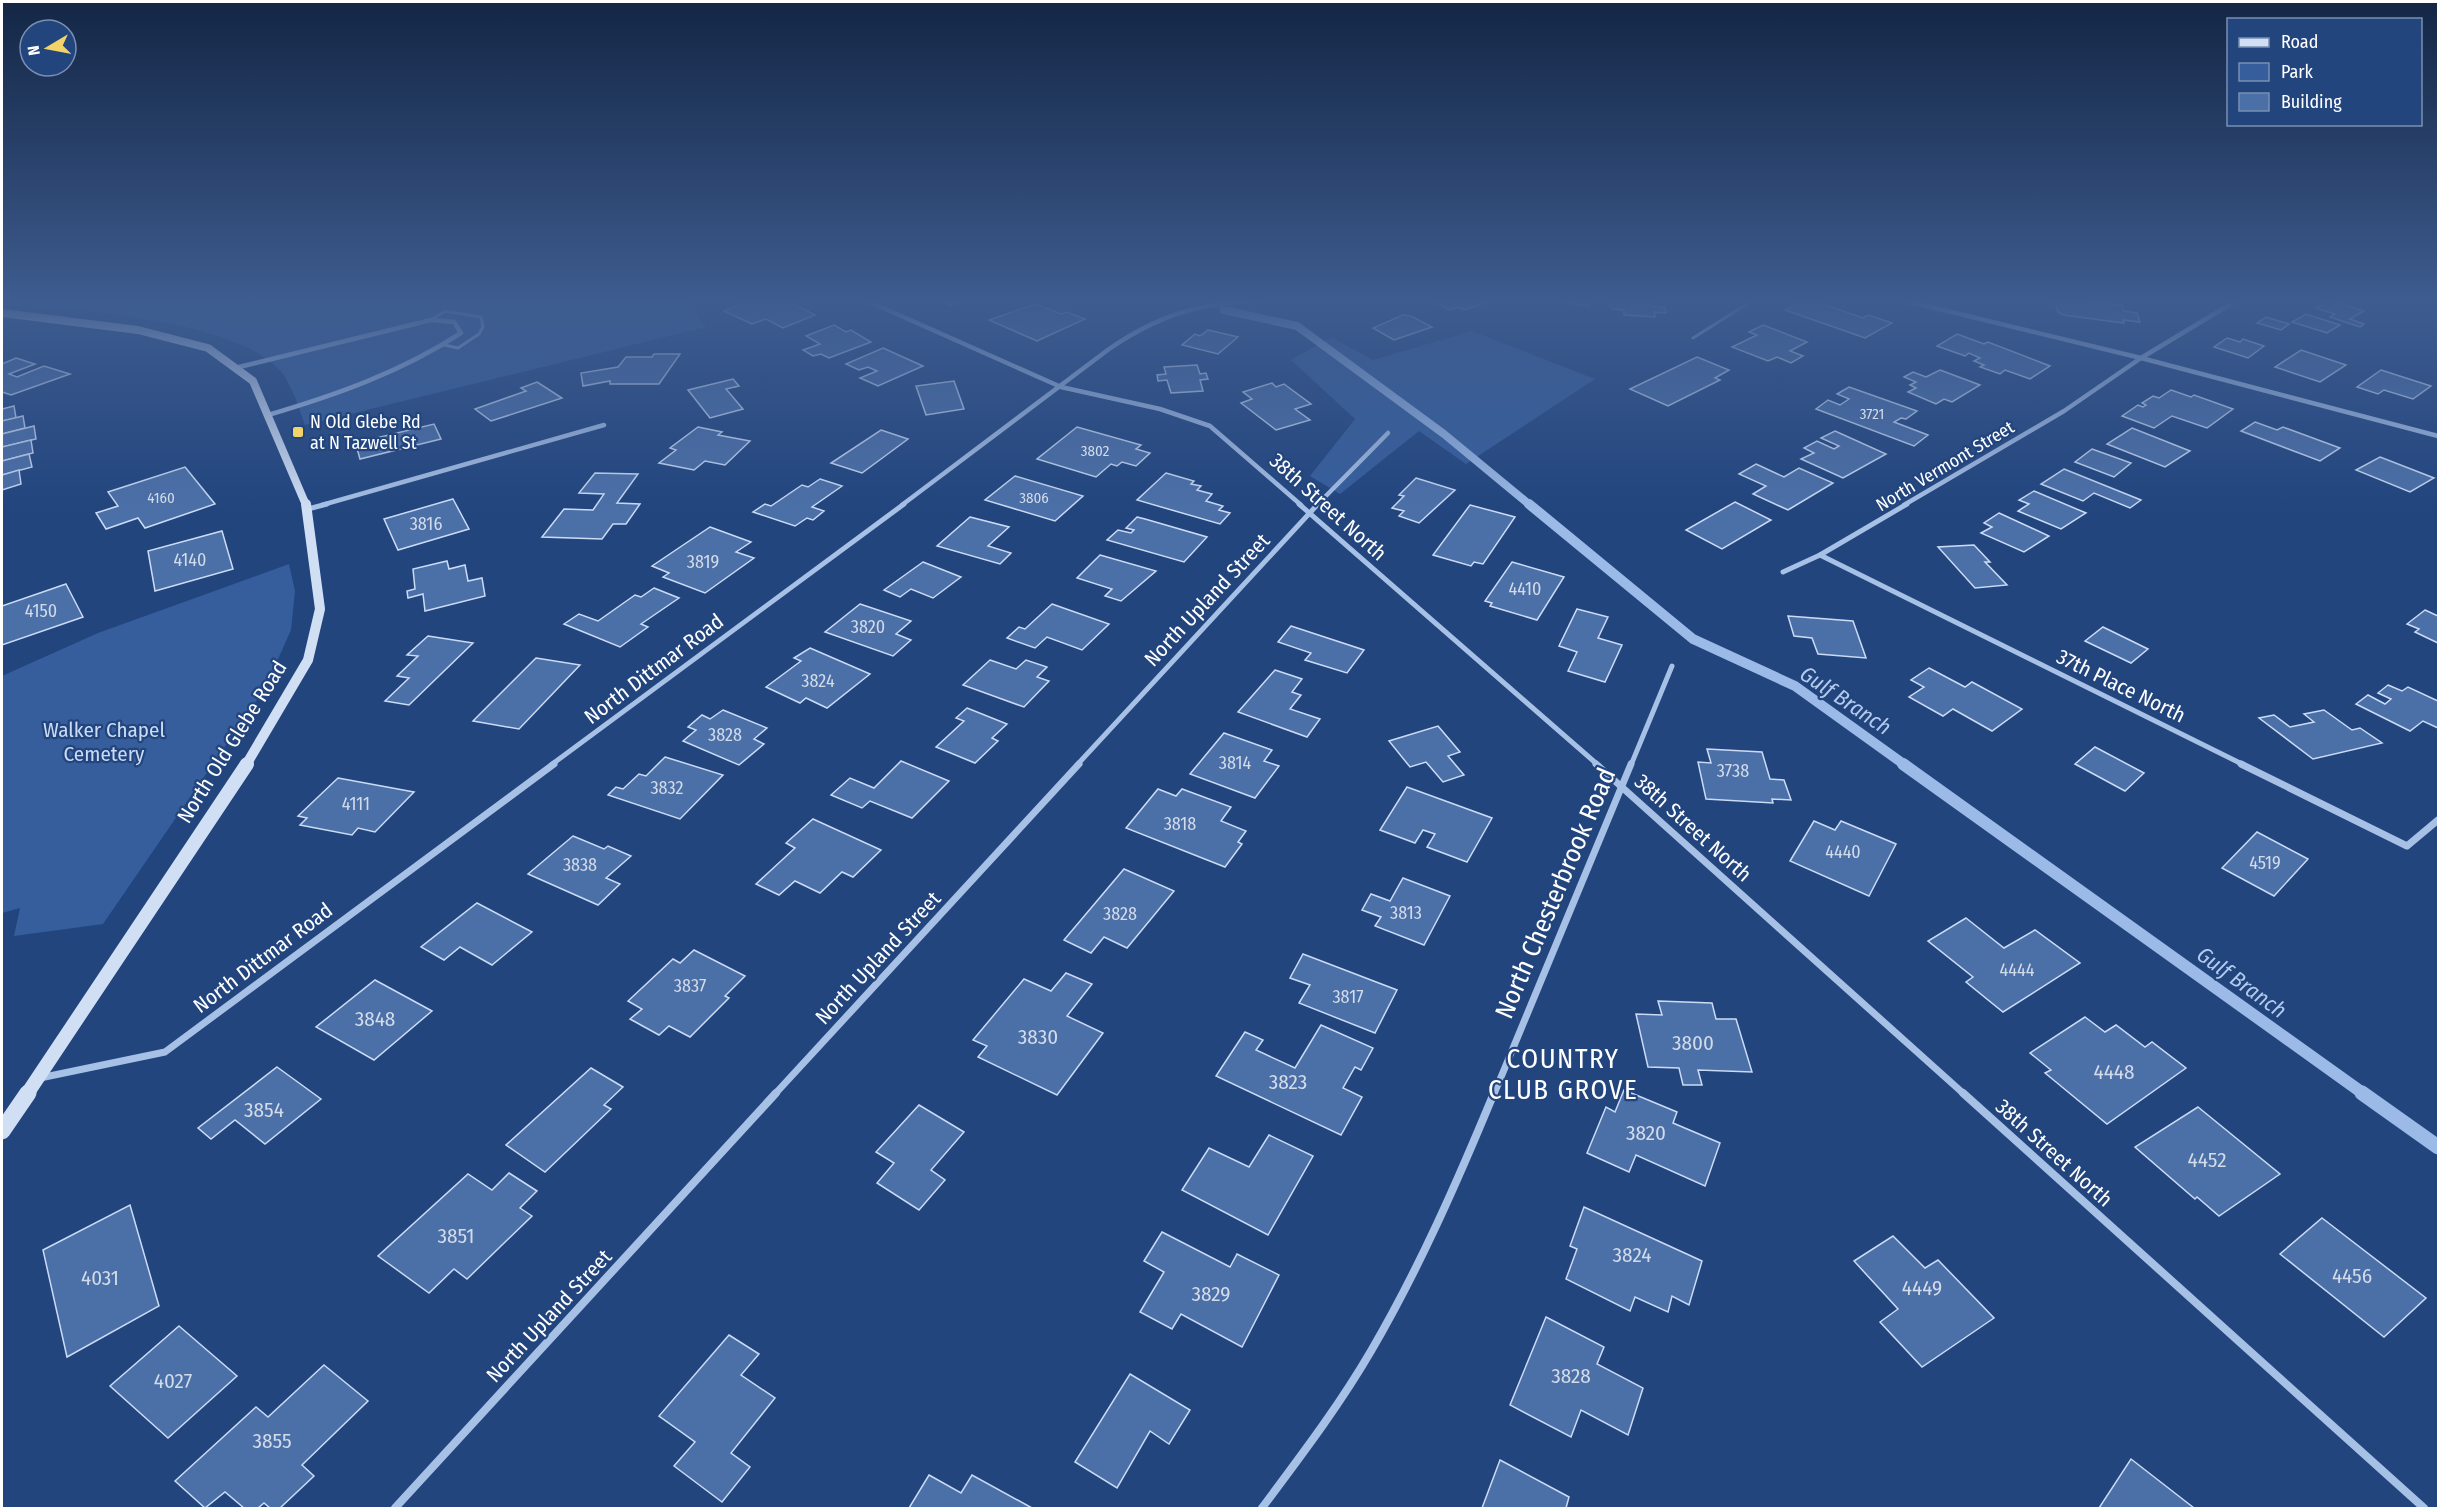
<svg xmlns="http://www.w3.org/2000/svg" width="2440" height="1510" viewBox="0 0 2440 1510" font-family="'Fira Sans Condensed',sans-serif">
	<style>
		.green { fill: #365e9c }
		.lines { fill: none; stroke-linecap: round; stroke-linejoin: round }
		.stream-far3 { stroke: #9bbae7; stroke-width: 8 }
		.stream-far2 { stroke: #9bbae7; stroke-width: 10 }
		.stream-far1 { stroke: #9bbae7; stroke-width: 12 }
		.stream { stroke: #9bbae7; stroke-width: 15 }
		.building { fill: #4b6fa7; stroke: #cbdbf5; stroke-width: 1.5 }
		.lane { stroke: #a7c0e6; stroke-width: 3 }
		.street-far3 { stroke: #a7c0e6; stroke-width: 4.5 }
		.street-far2 { stroke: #a7c0e6; stroke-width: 5 }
		.street-far1 { stroke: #a7c0e6; stroke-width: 7 }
		.street { stroke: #a7c0e6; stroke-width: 8 }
		.secondary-far3 { stroke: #d1dff5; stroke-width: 8 }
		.secondary-far2 { stroke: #d1dff5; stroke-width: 10 }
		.secondary-far1 { stroke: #d1dff5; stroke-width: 14 }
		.secondary { stroke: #d1dff5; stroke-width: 17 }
		.poi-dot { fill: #f2d36a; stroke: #22457e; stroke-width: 2 }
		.labels { text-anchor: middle; stroke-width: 4.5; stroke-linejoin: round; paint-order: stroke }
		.far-number-label { font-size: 15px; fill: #d2dbe9 }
		.far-poi-label { font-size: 18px; fill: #fff; stroke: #22457e; text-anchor: start }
		.far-street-label { font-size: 18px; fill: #fff; stroke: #22457e }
		.number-label { font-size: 18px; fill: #d2dbe9 }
		.street-label { font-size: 21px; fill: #fff; stroke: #22457e }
		.park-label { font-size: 21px; fill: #cbdbf5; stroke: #22457e }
		.near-number-label { font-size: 21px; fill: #d2dbe9 }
		.water-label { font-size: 22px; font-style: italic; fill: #b3caee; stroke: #22457e }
		.near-street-label { font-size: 26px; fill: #fff; stroke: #22457e }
		.near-neighbourhood-label { font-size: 27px; letter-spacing: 1.5px; fill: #fff; stroke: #22457e }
	</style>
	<rect width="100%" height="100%" fill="#22457e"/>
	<g class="green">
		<path d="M2 299H689L685 301 706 327 305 425C299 409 293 388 283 374 240 318 69 310 2 302Z"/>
		<polygon points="1472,331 1595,379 1466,464 1419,431 1340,494 1310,476 1355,419 1291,360 1331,337 1373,360"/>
		<polygon points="289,564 295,591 291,630 265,688 103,924 14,936 20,908 2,913 2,676 98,633"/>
	</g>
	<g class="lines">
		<polyline class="stream-far3" points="1224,310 1297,326 1444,434 1530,505"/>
		<polyline class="stream-far2" points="1529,504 1693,639 1795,686 1905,765"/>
		<polyline class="stream-far1" points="1903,764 2364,1094"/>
		<polyline class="stream" points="2362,1093 2438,1147"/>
	</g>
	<g class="building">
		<polygon points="755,299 784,299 815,315 783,328 766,319 752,324 724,311"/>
		<polygon points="936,299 964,299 950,305"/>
		<polygon points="1445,299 1483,299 1488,302 1464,310 1459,307 1450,310 1435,302"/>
		<polygon points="1563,299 1591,299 1588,306 1562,302"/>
		<polygon points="1610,299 1635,302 1635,299 1650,300 1651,306 1665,307 1666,313 1654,312 1655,317 1624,315 1624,310 1612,309"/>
		<polygon points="2054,299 2122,305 2124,311 2137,313 2140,322 2123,320 2124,323 2063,315 2058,312"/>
		<polygon points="1803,300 1816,305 1820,303 1863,318 1868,315 1892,323 1865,338 1785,310"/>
		<polygon points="2330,300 2364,311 2350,319 2364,324 2360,327 2330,317 2335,314 2316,308"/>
		<polygon points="1036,304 1061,314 1067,312 1085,319 1037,341 989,320"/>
		<polygon points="2306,314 2340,325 2327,333 2292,322"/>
		<polygon points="1403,315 1411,316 1432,327 1394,340 1373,328"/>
		<polygon points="2266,317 2289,324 2281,330 2257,323"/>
		<polygon points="834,325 846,332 851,330 871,342 829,358 821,354 813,356 803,350 820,344 806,336"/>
		<polygon points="1763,325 1807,342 1790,351 1803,356 1791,363 1777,357 1768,361 1732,347 1757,335 1749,332"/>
		<polygon points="1208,330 1238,337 1218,354 1182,345 1195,334 1200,336"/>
		<polygon points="1957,334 1984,344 1988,342 2050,366 2030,379 2005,370 2000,374 1980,367 1984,365 1974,361 1980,358 1969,353 1965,356 1937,346"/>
		<polygon points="2227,338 2240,342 2243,339 2264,346 2248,358 2214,347"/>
		<polygon points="883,348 923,366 878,386 860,378 877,371 868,367 859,370 846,364"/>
		<polygon points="2301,350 2346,365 2320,382 2275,367"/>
		<polygon points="654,354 680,354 659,384 610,384 610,381 583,386 581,373 618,367 626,357 652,357"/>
		<polygon points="1697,357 1729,370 1715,378 1720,380 1668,406 1630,389"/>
		<polygon points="16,358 35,364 9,374 17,377 44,366 70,374 11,395 2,392 2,364"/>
		<polygon points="1197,365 1200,374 1206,373 1208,379 1200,380 1203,391 1171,393 1167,380 1158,381 1157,375 1166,374 1164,367"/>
		<polygon points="1940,370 1980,385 1952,402 1944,399 1936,404 1908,392 1916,388 1910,385 1916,382 1904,377 1913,372 1926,377"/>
		<polygon points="2381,370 2431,386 2413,399 2384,390 2378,394 2357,387"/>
		<polygon points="733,379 739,386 726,389 743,409 710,418 688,390"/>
		<polygon points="954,381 964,409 926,415 916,386"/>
		<polygon points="537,382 562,398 491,421 475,409 526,391 521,388"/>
		<polygon points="1272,383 1276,387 1284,384 1311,404 1295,409 1310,420 1276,430 1241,403 1252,399 1243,392"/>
		<polygon points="1849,387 1917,411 1906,419 1901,418 1894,422 1928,435 1914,446 1816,409 1828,400 1840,405 1849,399 1837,394"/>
		<polygon points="2171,390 2191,397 2194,395 2233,409 2207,428 2172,416 2154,428 2122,416 2138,405 2143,407 2146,405 2142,403 2153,396 2159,398"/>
		<polygon points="14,406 16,418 2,421 2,409"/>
		<polygon points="23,416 25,428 2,434 2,421"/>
		<polygon points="2255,422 2277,430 2283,427 2340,448 2320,461 2241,431"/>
		<polygon points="434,424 441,439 360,459 356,445 373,441 372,439"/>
		<polygon points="34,426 36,439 2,447 2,434"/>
		<polygon points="698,427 722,432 718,435 750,441 725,465 705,461 694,470 659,463 676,450 670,448"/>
		<polygon points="1077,427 1141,445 1136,449 1150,453 1136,466 1122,462 1117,466 1111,464 1096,477 1037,459"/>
		<polygon points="2132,428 2190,451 2165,467 2107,444"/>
		<polygon points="881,430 908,439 862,473 831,463"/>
		<polygon points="1835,431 1886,454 1843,478 1801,459 1814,453 1804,448 1817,441 1834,449 1839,446 1821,438"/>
		<polygon points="31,440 33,453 2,461 2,447"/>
		<polygon points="2092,449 2131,463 2114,477 2075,462"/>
		<polygon points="29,454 32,467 2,475 2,461"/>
		<polygon points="2380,457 2434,478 2410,492 2356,470"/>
		<polygon points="1756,464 1784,477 1799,468 1833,483 1788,510 1753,494 1766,486 1739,474"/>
		<polygon points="185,467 215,504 145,528 138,518 106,529 96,513 118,506 108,492"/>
		<polygon points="2064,469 2141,500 2130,508 2094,493 2083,501 2041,484"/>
		<polygon points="19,470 21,484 2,490 2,475"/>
		<polygon points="595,473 638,474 617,503 640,504 626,524 613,524 602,539 542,537 564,509 593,510 604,494 579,493"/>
		<polygon points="1166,473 1194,481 1191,484 1201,486 1197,490 1212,494 1206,501 1223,506 1219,510 1230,513 1220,524 1137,500"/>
		<polygon points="1015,476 1083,496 1055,521 985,500"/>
		<polygon points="1416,478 1455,490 1419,523 1399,516 1404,511 1392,508 1404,496 1399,495"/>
		<polygon points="820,479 842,486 812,507 824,511 813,520 807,518 795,526 753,512 765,504 771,506 802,485 808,487"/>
		<polygon points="2034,491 2086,513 2061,529 2018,511 2029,504 2019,500"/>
		<polygon points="453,499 469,529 398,550 384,519"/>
		<polygon points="1735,502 1771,520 1722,549 1686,530"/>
		<polygon points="1470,505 1515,517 1483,564 1474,562 1471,566 1433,555"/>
		<polygon points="1999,513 2049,536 2024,552 1981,533 1992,527 1984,523"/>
		<polygon points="970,517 1009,527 988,546 1011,553 1000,564 937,546"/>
		<polygon points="1137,517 1145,519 1207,537 1184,562 1107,540 1118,530 1131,533 1134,530 1126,528"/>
		<polygon points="710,527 751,542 736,552 754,558 705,593 663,577 669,573 652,566"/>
		<polygon points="222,531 233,569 155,591 148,551"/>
		<polygon points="1974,545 1990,562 1985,562 2007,585 1975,588 1938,547"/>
		<polygon points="1100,555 1156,571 1121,601 1105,596 1112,589 1077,578"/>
		<polygon points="447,561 449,569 465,565 468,581 482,578 485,596 425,611 423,594 408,598 407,591 415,589 413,569"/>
		<polygon points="923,562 961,577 933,598 911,589 900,597 884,590"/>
		<polygon points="1512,562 1564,577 1537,620 1490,606 1492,603 1485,601"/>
		<polygon points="66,584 83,617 2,645 2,606"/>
		<polygon points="654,588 679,598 641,624 648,627 620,647 564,624 579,614 598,621 635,595 641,597"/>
		<polygon points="860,604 911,621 896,634 911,640 893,656 825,632"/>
		<polygon points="1052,604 1109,624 1082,650 1047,637 1035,648 1007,638 1019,627 1025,629"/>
		<polygon points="1577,609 1608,617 1598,638 1622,645 1605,682 1568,671 1577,652 1559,646"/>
		<polygon points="2425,610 2438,616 2438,643 2415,632 2419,629 2407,624"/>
		<polygon points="1788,616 1853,621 1866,658 1818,654 1812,638 1794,636"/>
		<polygon points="1291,626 1364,650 1347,673 1305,660 1311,653 1278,642"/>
		<polygon points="2103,627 2148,649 2131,663 2085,641"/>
		<polygon points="428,636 473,643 409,705 385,701 409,678 397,676 418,656 407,655"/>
		<polygon points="810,648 870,674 827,708 806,698 800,703 766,687 801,661 794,658"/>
		<polygon points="536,658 580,665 519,729 473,721"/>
		<polygon points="990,660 1016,669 1026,660 1047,667 1037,677 1049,681 1024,707 963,685"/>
		<polygon points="1929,668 1965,687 1972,682 2022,709 1992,731 1953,709 1943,716 1909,697 1924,687 1911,680"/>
		<polygon points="1275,670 1302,679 1292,692 1301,695 1290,709 1320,719 1307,737 1238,712"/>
		<polygon points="2388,685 2402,691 2408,687 2438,701 2438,728 2423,721 2410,731 2356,704 2368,695 2385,704 2391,699 2378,693"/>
		<polygon points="967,708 1007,724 992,738 998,741 975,763 936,747 964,721 956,718"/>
		<polygon points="723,710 767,728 754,739 764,744 739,765 683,741 696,730 688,727 702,715 710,719"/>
		<polygon points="2324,710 2352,730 2360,728 2382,743 2313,759 2259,718 2274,715 2290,727 2314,722 2304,714"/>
		<polygon points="1438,726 1460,752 1448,756 1464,775 1443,782 1426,762 1410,767 1389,741"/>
		<polygon points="1224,733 1272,750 1264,761 1279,766 1255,798 1190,774"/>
		<polygon points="2095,747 2144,773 2125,791 2075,764"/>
		<polygon points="1707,749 1762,752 1770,779 1784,780 1791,800 1772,799 1773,803 1706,799 1698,762 1711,763"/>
		<polygon points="665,757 723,775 680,819 608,795 616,787 623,789 639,774 646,776"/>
		<polygon points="901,761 949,781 912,818 870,801 862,808 831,795 850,778 874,788"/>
		<polygon points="338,778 414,792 375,832 358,828 352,835 300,825 307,818 298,816"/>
		<polygon points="1407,787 1492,818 1467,862 1427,847 1435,834 1423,830 1415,843 1380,830"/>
		<polygon points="1158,789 1176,796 1182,789 1231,807 1221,821 1246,831 1238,842 1242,844 1225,867 1126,828"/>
		<polygon points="813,819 881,850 853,877 842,872 820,893 795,881 779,895 756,884 795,848 786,843"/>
		<polygon points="1814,821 1835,830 1841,821 1896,844 1869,896 1790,861"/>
		<polygon points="2257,832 2308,859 2274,896 2222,868"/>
		<polygon points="573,836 604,849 608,846 631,856 606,878 620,884 598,905 528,874"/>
		<polygon points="1124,869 1174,891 1127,948 1104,937 1091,953 1064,940"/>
		<polygon points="1403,878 1450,896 1424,945 1375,926 1381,917 1362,910 1371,894 1390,901"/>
		<polygon points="477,903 532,932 492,965 460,947 444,960 421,947"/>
		<polygon points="1966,918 2004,948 2035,930 2080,963 2003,1012 1966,982 1973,977 1928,941"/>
		<polygon points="694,950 745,976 725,996 729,998 690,1037 669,1026 659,1035 630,1019 642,1009 628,1001 673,959 680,963"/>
		<polygon points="1303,954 1397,990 1375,1033 1299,1003 1310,985 1290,978"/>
		<polygon points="1066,973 1092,984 1067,1016 1103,1033 1057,1095 978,1057 987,1046 973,1040 1024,979 1051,991"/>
		<polygon points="375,980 432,1011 374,1060 316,1027"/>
		<polygon points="1658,1001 1712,1003 1716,1019 1736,1019 1752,1072 1698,1070 1702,1085 1683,1085 1679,1068 1648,1067 1636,1014 1662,1015"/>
		<polygon points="2085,1017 2105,1032 2116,1025 2145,1047 2152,1042 2186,1068 2107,1124 2045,1073 2051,1070 2030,1053"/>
		<polygon points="1321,1025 1373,1048 1361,1070 1355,1067 1343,1088 1362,1097 1341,1135 1216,1076 1245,1032 1263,1040 1256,1050 1295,1068"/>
		<polygon points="277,1067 321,1099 265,1144 235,1120 211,1139 198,1128"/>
		<polygon points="591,1068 623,1087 604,1105 611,1109 545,1172 506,1145"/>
		<polygon points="1624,1090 1677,1112 1673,1123 1720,1143 1705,1186 1636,1155 1629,1172 1587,1153 1606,1107 1615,1112"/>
		<polygon points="919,1105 964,1132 931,1170 945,1180 919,1210 877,1183 894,1163 876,1152"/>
		<polygon points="2198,1107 2280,1174 2219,1216 2197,1197 2195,1199 2135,1147"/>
		<polygon points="1269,1135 1313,1156 1268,1235 1182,1190 1209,1148 1249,1167"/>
		<polygon points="509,1173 537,1191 520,1208 532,1216 467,1279 454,1269 429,1293 378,1256 468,1174 492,1190"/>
		<polygon points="130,1205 159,1306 67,1357 43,1250"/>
		<polygon points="1584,1207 1702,1261 1689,1305 1672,1296 1668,1312 1635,1297 1630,1311 1566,1279 1577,1249 1570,1246"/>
		<polygon points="2322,1218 2426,1298 2384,1337 2280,1254"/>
		<polygon points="1162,1232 1230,1267 1237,1254 1279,1275 1242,1347 1181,1314 1172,1329 1140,1312 1164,1272 1144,1261"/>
		<polygon points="1893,1236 1925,1268 1938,1260 1994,1318 1922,1367 1880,1322 1898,1309 1854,1261"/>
		<polygon points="1546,1317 1604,1347 1597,1364 1643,1388 1628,1435 1581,1410 1571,1437 1510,1405"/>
		<polygon points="179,1326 237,1376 168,1438 110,1386"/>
		<polygon points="729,1335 759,1354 741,1375 775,1398 731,1453 750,1467 722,1502 674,1466 695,1442 659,1416"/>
		<polygon points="324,1365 368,1401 302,1465 314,1476 280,1508 270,1508 264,1503 258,1508 244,1508 225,1492 205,1508 175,1481 256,1407 268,1417"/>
		<polygon points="1130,1374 1190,1410 1169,1444 1150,1431 1117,1488 1075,1462"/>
		<polygon points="2131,1459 2194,1508 2099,1508"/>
		<polygon points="1500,1460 1569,1497 1566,1508 1482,1508"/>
		<polygon points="929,1475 961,1493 972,1475 1032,1508 909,1508"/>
	</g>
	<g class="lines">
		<g class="lane">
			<polyline points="431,320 445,311 481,317 483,327 479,334 458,348 444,345"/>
			<polyline points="1693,338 1755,299"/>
		</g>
		<g class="street-far3">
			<polyline points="863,299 1061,387 1160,409 1210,426 1301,505"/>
			<polyline points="1898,299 2141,358 2438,436"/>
			<path d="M235 368 431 320 454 322 461 333C401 372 336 395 268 415"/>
			<polyline points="322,505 604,425"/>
			<path d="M902 505 1109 349C1173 305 1217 301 1293 299"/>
			<polyline points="1317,505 1388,433"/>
			<polyline points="1904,505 2064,411 2141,358 2239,299"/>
		</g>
		<g class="street-far2">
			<polyline points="1299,504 1598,765"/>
			<polyline points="308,509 327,504"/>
			<polyline points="1820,555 2244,765"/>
			<polyline points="1783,572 1820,555 1907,504"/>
			<polyline points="551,765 904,504"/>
			<polyline points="1077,765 1318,504"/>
			<polyline points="1631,765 1672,666"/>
		</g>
		<g class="street-far1">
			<polyline points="1596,764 1964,1094"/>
			<polyline points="2241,764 2407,846 2438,820"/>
			<polyline points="40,1078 165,1052 554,764"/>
			<polyline points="775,1094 1079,764"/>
			<polyline points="1494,1094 1631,764"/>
		</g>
		<g class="street">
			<polyline points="1963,1093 2424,1508"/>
			<polyline points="395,1508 776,1093"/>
			<path d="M1262 1508C1300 1457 1339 1406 1371 1351 1419 1269 1458 1180 1494 1093"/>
		</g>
		<polyline class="secondary-far3" points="2,313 138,330 208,348 253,381 306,505"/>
		<polyline class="secondary-far2" points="246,765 308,660 320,609 306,504"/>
		<polyline class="secondary-far1" points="27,1094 247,764"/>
		<polyline class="secondary" points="2,1131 28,1093"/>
	</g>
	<linearGradient id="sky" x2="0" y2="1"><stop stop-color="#132645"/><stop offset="0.59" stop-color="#3e5c8f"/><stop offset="1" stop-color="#3e5c8f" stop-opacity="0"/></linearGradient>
	<rect width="2440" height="510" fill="url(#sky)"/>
	<rect class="poi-dot" x="292" y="426" width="12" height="12" rx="3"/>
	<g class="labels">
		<g class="far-number-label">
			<text x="1872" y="419">3721</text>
			<text x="1095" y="456">3802</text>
			<text x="161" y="503">4160</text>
			<text x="1034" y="503">3806</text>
		</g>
		<g class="far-poi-label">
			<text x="310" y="428">N Old Glebe Rd<tspan x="310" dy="21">at N Tazwell St</tspan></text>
		</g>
		<g class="far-street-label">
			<text transform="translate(1945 466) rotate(-31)" y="6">North Vermont Street</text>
		</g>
		<g class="number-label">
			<text x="426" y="530">3816</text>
			<text x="190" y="566">4140</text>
			<text x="703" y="568">3819</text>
			<text x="1525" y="595">4410</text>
			<text x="41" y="617">4150</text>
			<text x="868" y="633">3820</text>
			<text x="818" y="687">3824</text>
			<text x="725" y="741">3828</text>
			<text x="1235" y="769">3814</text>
			<text x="1733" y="777">3738</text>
			<text x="667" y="794">3832</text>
			<text x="356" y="810">4111</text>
			<text x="1180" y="830">3818</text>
			<text x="1843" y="858">4440</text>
			<text x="2265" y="869">4519</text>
			<text x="580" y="871">3838</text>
			<text x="1406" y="919">3813</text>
			<text x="1120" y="920">3828</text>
			<text x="2017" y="976">4444</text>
			<text x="690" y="992">3837</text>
			<text x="1348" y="1003">3817</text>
		</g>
		<g class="street-label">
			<text transform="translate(1328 507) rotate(42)" y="7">38th Street North</text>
			<text transform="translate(1207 600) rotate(-47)" y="7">North Upland Street</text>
			<text transform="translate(654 669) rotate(-37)" y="7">North Dittmar Road</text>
			<text transform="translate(2121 686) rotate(26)" y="7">37th Place North</text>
			<text transform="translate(232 742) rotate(-58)" y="7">North Old Glebe Road</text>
			<text transform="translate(1693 828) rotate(42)" y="7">38th Street North</text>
			<text transform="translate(263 958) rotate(-37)" y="7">North Dittmar Road</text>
			<text transform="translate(878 958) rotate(-47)" y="7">North Upland Street</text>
			<text transform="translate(2054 1153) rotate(42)" y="7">38th Street North</text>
			<text transform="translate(549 1316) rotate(-47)" y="7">North Upland Street</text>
		</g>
		<g class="park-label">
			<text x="104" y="737">Walker Chapel<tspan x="104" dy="24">Cemetery</tspan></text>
		</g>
		<g class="near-number-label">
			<text x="375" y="1026">3848</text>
			<text x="1038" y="1044">3830</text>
			<text x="1693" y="1050">3800</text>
			<text x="2114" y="1079">4448</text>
			<text x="1288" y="1089">3823</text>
			<text x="264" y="1117">3854</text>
			<text x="1646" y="1140">3820</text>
			<text x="2207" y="1167">4452</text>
			<text x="456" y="1243">3851</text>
			<text x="1632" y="1262">3824</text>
			<text x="2352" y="1283">4456</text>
			<text x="100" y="1285">4031</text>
			<text x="1922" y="1295">4449</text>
			<text x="1211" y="1301">3829</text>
			<text x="1571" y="1383">3828</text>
			<text x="173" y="1388">4027</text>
			<text x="272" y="1448">3855</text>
		</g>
		<g class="water-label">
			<text transform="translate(1846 700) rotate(34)" y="8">Gulf Branch</text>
			<text transform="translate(2242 982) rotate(36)" y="8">Gulf Branch</text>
		</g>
		<g class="near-street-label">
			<text transform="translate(1555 893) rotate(-67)" y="9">North Chesterbrook Road</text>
		</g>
		<g class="near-neighbourhood-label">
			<text x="1563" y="1068">COUNTRY<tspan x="1563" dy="31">CLUB GROVE</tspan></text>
		</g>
	</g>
	<rect width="2440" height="1510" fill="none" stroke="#ffffff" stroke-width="6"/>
	<rect x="2227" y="18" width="195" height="108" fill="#22457e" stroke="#7a8fb2" stroke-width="1.5"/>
	<rect x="2239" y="38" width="30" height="9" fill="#d1dff5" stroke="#7a8fb2" stroke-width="1.5"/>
	<text x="2281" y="48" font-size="18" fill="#ffffff">Road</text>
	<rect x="2239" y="63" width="30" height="18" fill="#365e9c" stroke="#7a8fb2" stroke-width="1.5"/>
	<text x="2281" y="78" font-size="18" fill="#ffffff">Park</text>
	<rect x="2239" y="93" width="30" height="18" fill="#4b6fa7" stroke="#7a8fb2" stroke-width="1.5"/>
	<text x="2281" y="108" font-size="18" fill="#ffffff">Building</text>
	<g transform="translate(48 48) rotate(260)"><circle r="28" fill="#22457e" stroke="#7a8fb2" stroke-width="1.5"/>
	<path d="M0-4.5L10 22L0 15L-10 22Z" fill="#f2d36a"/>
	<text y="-9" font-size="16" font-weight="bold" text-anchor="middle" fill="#ffffff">N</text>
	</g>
</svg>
